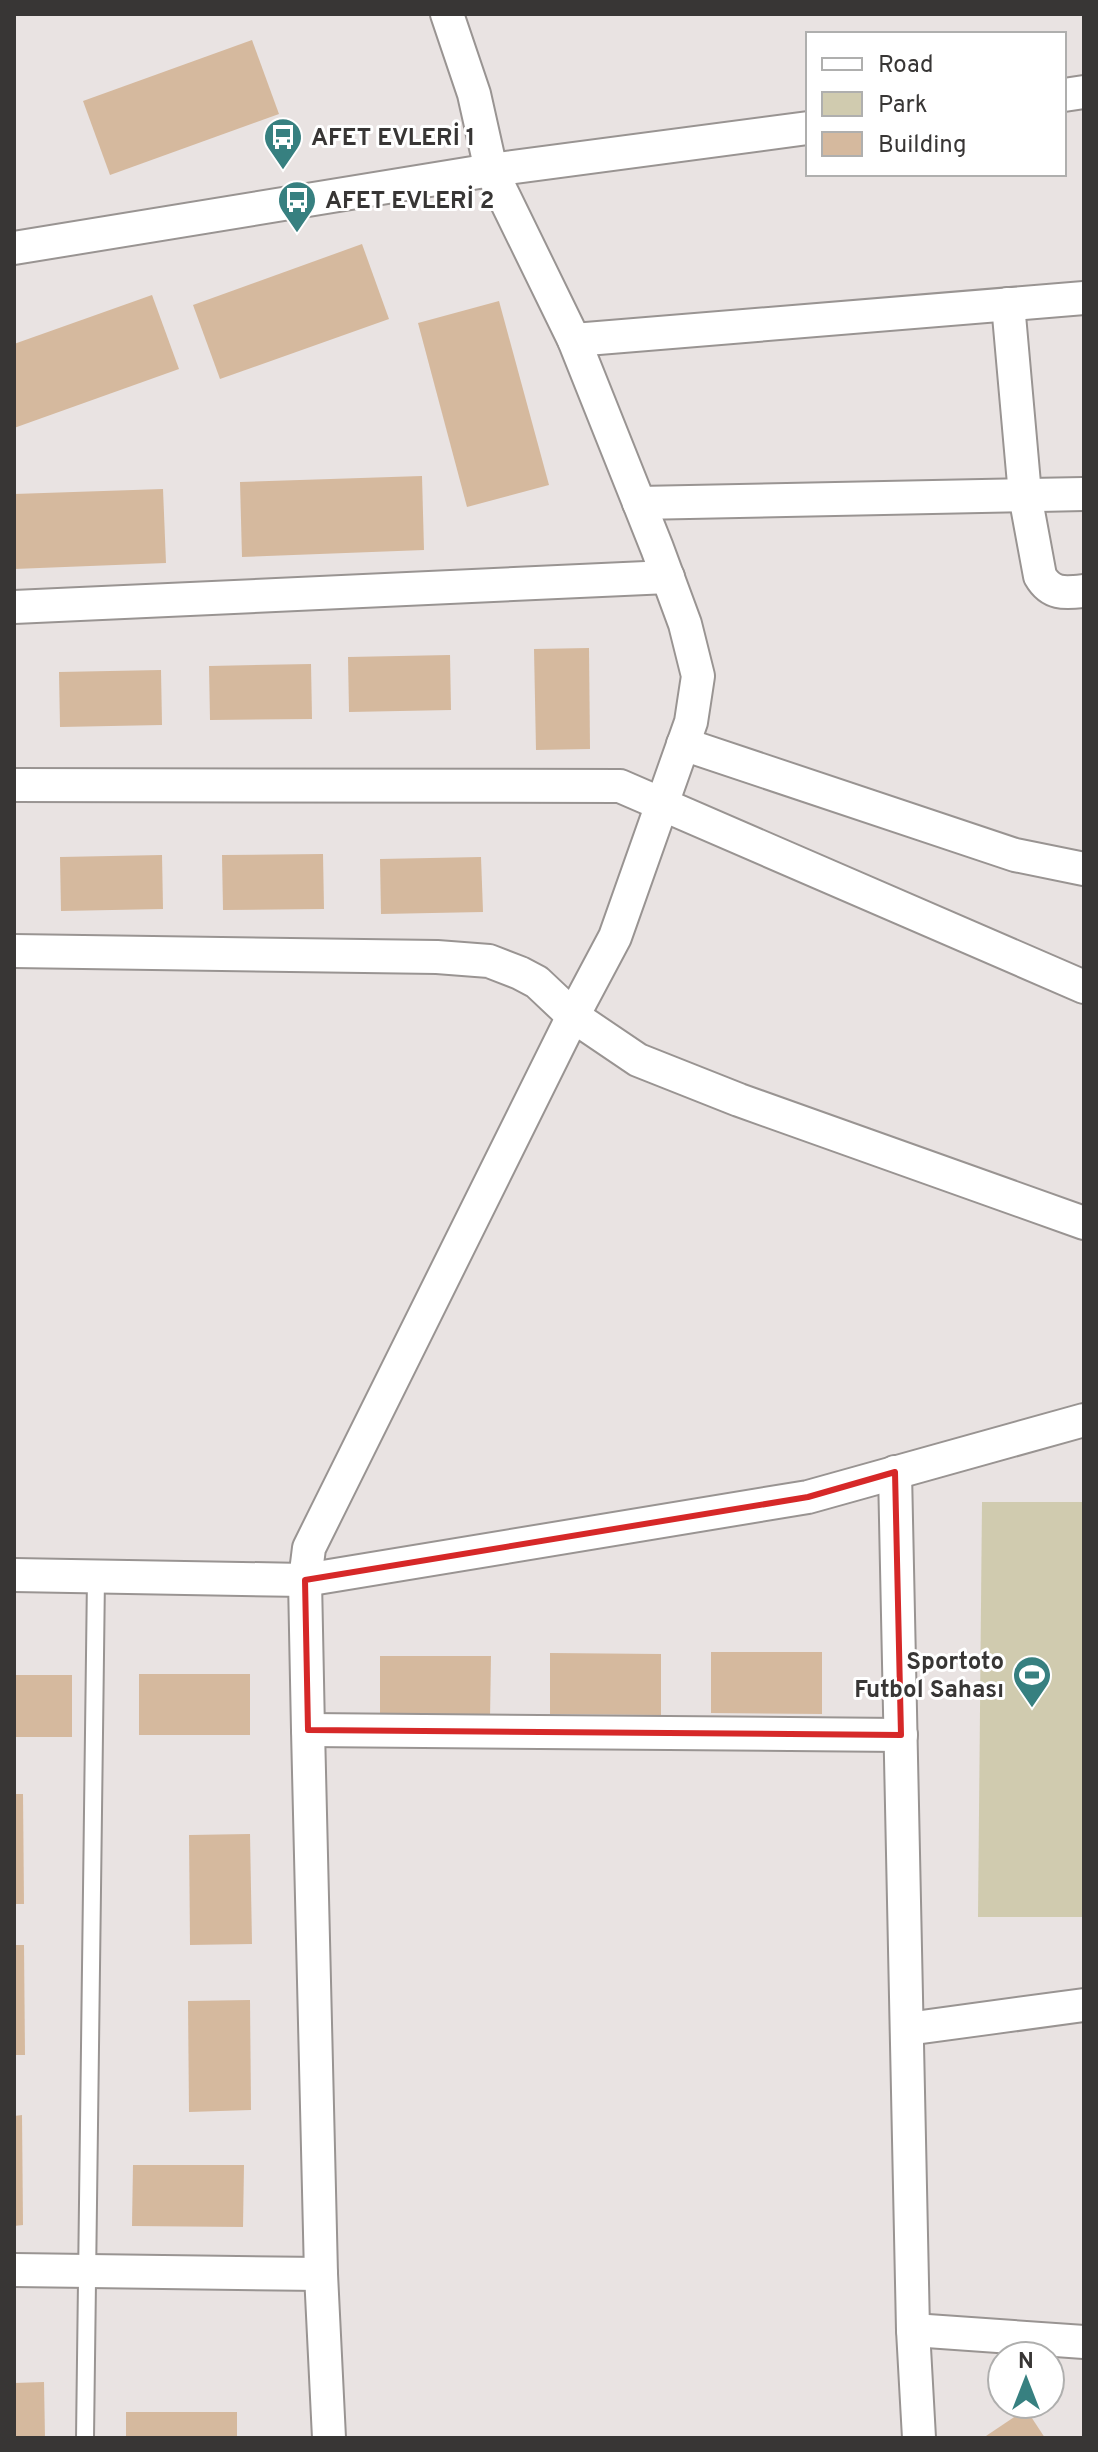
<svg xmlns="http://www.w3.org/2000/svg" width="1098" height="2452" viewBox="0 0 1098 2452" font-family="Overpass,sans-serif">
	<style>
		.green { fill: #d0cbaf }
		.building { fill: #d5b99e }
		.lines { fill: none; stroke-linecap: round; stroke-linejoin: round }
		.service-casing { stroke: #999492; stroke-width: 20 }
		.minor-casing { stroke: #999492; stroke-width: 36 }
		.service { stroke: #fff; stroke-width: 16 }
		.minor { stroke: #fff; stroke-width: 32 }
		.marked { fill: none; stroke: #d62828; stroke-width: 6; stroke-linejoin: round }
		.labels { text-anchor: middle; stroke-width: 6; stroke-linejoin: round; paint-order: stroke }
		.poi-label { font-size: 24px; font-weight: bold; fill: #383635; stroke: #fff; text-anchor: start }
	</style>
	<rect width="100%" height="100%" fill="#e9e3e2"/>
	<polygon class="green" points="982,1502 1084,1502 1084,1917 978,1917"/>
	<g class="building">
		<polygon points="252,40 279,114 110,175 83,101"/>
		<polygon points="362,244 389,319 220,379 193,305"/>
		<polygon points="152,295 179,369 14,428 14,344"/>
		<polygon points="499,301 549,485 467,507 418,323"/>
		<polygon points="422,476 424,550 242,557 240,482"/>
		<polygon points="163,489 166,563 14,569 14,494"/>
		<polygon points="589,648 590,749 536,750 534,649"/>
		<polygon points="450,655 451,710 349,712 348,657"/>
		<polygon points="311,664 312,719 210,720 209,666"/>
		<polygon points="161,670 162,725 60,727 59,672"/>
		<polygon points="323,854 324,909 223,910 222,855"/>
		<polygon points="162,855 163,909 61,911 60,857"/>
		<polygon points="481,857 483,912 381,914 380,859"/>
		<polygon points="711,1652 822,1652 822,1714 711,1713"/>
		<polygon points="550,1653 661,1654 661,1715 550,1714"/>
		<polygon points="380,1656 491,1656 490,1718 380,1717"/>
		<rect x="139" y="1674" width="111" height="61"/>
		<rect x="14" y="1675" width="58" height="62"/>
		<polygon points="14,1794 23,1794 24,1904 14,1904"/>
		<polygon points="250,1834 252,1944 190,1945 189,1835"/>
		<polygon points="14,1945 24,1945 25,2055 14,2055"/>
		<polygon points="250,2000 251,2110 189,2112 188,2001"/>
		<polygon points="22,2115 23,2225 14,2226 14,2116"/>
		<polygon points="133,2165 244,2165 243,2227 132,2226"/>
		<polygon points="44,2382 45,2438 14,2438 14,2383"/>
		<polygon points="1026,2409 1045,2438 983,2438"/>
		<rect x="126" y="2412" width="111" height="26"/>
	</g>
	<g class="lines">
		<defs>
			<polyline id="service" points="85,2438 96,1577"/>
			<g id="minor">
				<polyline points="1064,95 1084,92"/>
				<polyline points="14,248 491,170 808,128"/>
				<path d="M1008 304 1025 495 1040 576C1051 595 1065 593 1084 591"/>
				<polyline points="574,340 1084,298"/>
				<polyline points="639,503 1084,494"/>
				<polyline points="14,607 668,577"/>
				<polyline points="683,744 1015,855 1084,869"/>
				<polyline points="14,785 620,786 1084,987"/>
				<polyline points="14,951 437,957 489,961 520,973 537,982 573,1016 638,1060 739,1100 1084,1223"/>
				<polyline points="895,1472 913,2330 919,2438"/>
				<polyline points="14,1575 305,1580 808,1497 1084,1420"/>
				<polyline points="308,1730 901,1735"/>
				<polyline points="907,2029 1084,2005"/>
				<polyline points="14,2270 321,2274"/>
				<polyline points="913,2330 1084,2342"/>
				<polyline points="329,2438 321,2274 308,1730 305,1580 309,1548 573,1016 615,937 691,722 698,676 685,624 657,548 574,340 491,170 474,94 447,14"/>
			</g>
		</defs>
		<use href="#service" class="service-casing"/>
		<use href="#minor" class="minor-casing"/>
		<use href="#service" class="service"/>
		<use href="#minor" class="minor"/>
	</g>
	<path class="marked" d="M895 1472 901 1735 308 1730 305 1580 808 1497Z"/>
	<defs>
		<symbol id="bus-pin" viewBox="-11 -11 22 30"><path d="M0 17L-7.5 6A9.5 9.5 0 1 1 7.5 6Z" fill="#378080" stroke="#fff"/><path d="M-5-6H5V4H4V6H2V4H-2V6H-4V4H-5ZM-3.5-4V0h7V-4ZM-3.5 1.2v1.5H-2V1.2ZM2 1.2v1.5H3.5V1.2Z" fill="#fff"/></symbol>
		<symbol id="stadium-pin" viewBox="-11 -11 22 30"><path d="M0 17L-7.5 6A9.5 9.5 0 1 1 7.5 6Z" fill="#378080" stroke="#fff"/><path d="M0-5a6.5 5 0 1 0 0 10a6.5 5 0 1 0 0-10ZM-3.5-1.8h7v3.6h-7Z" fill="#fff"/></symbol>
	</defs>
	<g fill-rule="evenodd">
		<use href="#bus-pin" x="261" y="115" width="44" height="60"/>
		<use href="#bus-pin" x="275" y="178" width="44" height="60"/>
		<use href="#stadium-pin" x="1010" y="1653" width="44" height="60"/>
	</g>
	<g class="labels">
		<g class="poi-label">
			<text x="311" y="145">AFET EVLERİ 1</text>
			<text x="325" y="208">AFET EVLERİ 2</text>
			<text x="1004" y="1669" text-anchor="end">Sportoto<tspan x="1004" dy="28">Futbol Sahası</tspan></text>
		</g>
	</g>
	<rect width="1098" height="2452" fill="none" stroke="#383635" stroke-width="32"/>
	<rect x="806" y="32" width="260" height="144" fill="#ffffff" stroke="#afafae" stroke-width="2"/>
	<rect x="822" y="58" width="40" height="12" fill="#ffffff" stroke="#afafae" stroke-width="2"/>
	<text x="878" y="72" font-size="24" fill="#383635">Road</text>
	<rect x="822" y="92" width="40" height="24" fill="#d0cbaf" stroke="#afafae" stroke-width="2"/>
	<text x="878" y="112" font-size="24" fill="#383635">Park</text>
	<rect x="822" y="132" width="40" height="24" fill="#d5b99e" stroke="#afafae" stroke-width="2"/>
	<text x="878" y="152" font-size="24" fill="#383635">Building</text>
	<g transform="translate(1026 2380)"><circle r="38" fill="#ffffff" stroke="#afafae" stroke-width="2"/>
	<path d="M0-6L14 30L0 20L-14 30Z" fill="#378080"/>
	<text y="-12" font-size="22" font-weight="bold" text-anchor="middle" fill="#383635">N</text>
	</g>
</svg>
